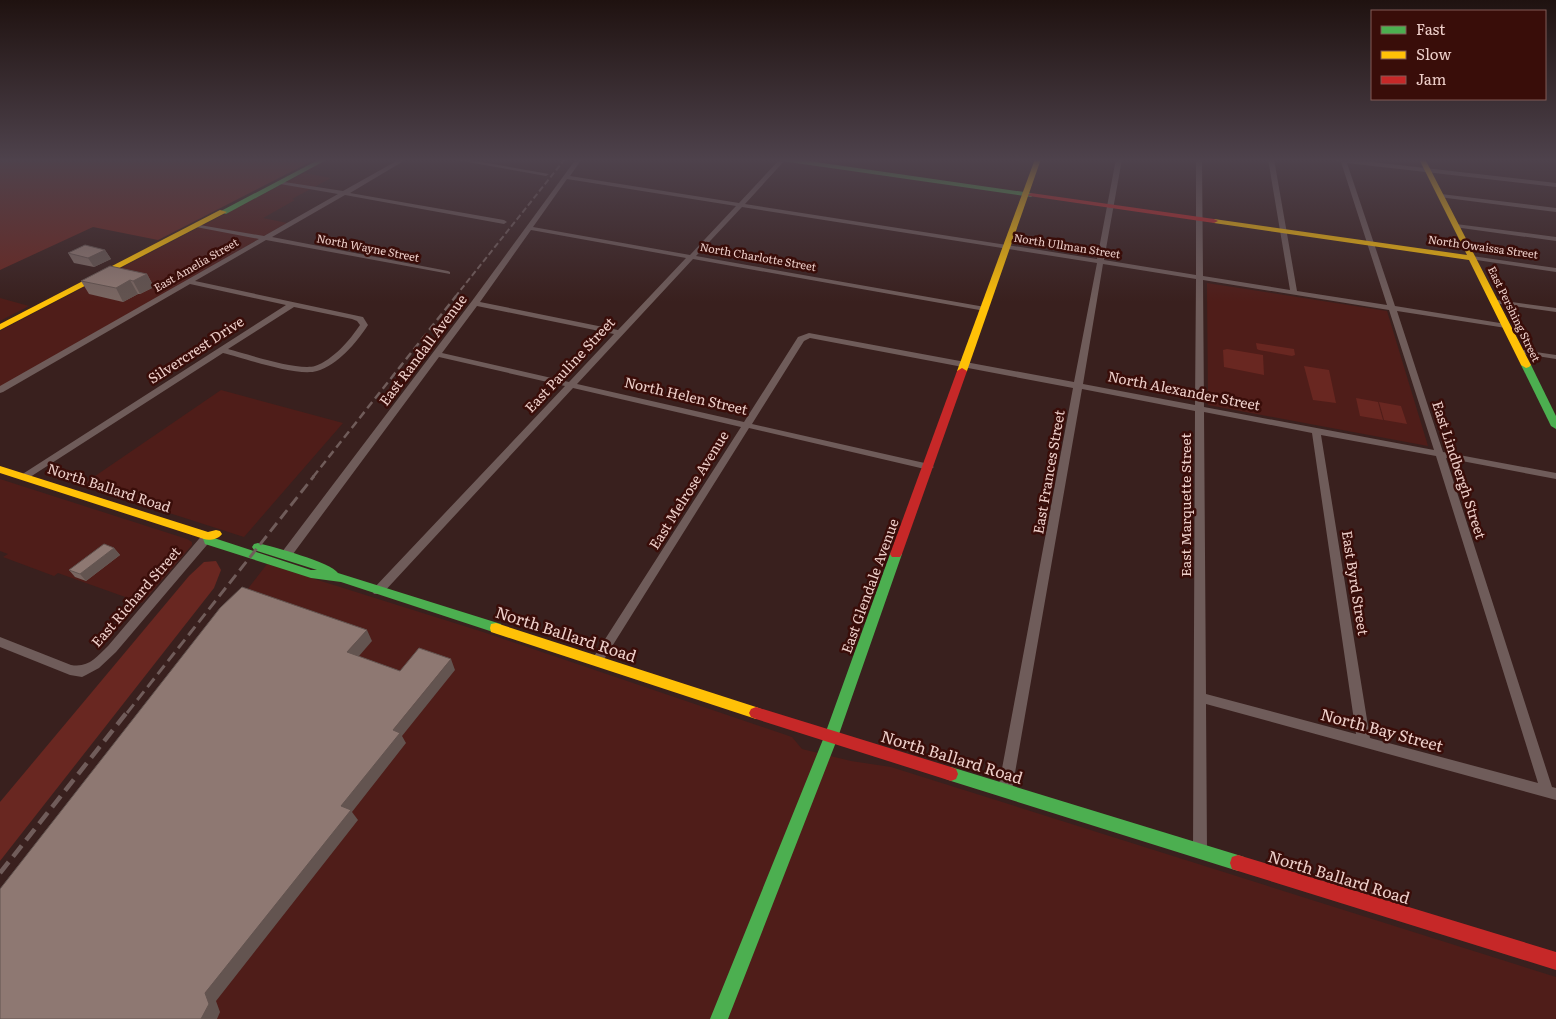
<svg xmlns="http://www.w3.org/2000/svg" width="1556" height="1019" viewBox="0 0 1556 1019" font-family="Literata,serif">
	<style>
		.built { fill: #4f1d19 }
		.green { fill: #692721 }
		.lines { fill: none; stroke-linecap: round; stroke-linejoin: round }
		.street { fill: #6f5c5a; fill-rule: evenodd }
		.fast { fill: #4caf50; fill-rule: evenodd }
		.slow { fill: #ffc107; fill-rule: evenodd }
		.jam { fill: #c62828; fill-rule: evenodd }
		.rail-far3 { stroke: #705c5a; stroke-width: 2; stroke-dasharray: 6 3; stroke-linecap: butt }
		.rail-far2 { stroke: #705c5a; stroke-width: 2.5; stroke-dasharray: 8 4.5; stroke-linecap: butt }
		.rail-far1 { stroke: #705c5a; stroke-width: 3; stroke-dasharray: 11 5.5; stroke-linecap: butt }
		.rail { stroke: #705c5a; stroke-width: 4.5; stroke-dasharray: 14 7; stroke-linecap: butt }
		.wall { fill: #7a6762 }
		.shaded-wall { fill: #635450 }
		.building { fill: #8e7872; stroke: #635450 }
		.labels { text-anchor: middle; stroke-width: 5; stroke-linejoin: round; paint-order: stroke }
		.far-street-label { font-size: 11px; fill: #eecfca; stroke: #390d09 }
		.street-label { font-size: 14px; fill: #eecfca; stroke: #390d09 }
		.near-street-label { font-size: 16px; fill: #eecfca; stroke: #390d09 }
	</style>
	<rect width="100%" height="100%" fill="#39201e"/>
	<g class="built">
		<polygon points="304,173 331,178 292,199 295,200 263,218 287,223 0,387 0,331"/>
		<polygon points="1207,283 1387,311 1428,446 1208,405"/>
		<polygon points="0,298 29,306 0,321"/>
		<polygon points="221,390 343,423 244,537 82,485"/>
		<polygon points="0,479 187,539 192,542 192,545 142,603 58,573 54,576 3,557 8,554 0,551"/>
		<polygon points="267,564 483,632 792,737 802,749 851,761 891,767 1556,977 1556,1019 0,1019 0,911"/>
	</g>
	<g class="green">
		<polygon points="0,159 316,159 158,240 93,227 0,270"/>
		<polygon points="1256,343 1294,349 1295,355 1292,356 1259,350 1257,349"/>
		<polygon points="1227,349 1263,355 1264,375 1224,367 1223,350"/>
		<polygon points="1304,366 1329,370 1336,403 1313,400"/>
		<polygon points="1356,398 1378,402 1383,420 1360,416"/>
		<polygon points="1379,402 1401,406 1407,424 1384,420"/>
		<polygon points="216,561 221,570 214,588 0,861 0,802 189,576 204,562"/>
	</g>
	<g class="lines">
		<g class="street">
			<path d="M400 159H407L350 193 504 220 507 222 504 224 345 195 272 237 448 271 450 272V274L266 240 195 281 363 317 368 325C356 343 338 365 317 371 297 377 244 358 223 353L27 479H21L19 477 21 475 286 305 190 284 3 392 0 393V386L259 239 196 227 194 226V224L264 236 338 194 280 184 278 183V181L343 191ZM294 307 352 319 357 321 360 325C350 340 333 360 315 366 298 371 247 354 228 349Z"/>
			<polygon points="451,159 464,159 549,174 546,176"/>
			<path d="M576 159H582L570 176 739 203 780 159H786L745 204 1097 259 1116 159H1122L1104 260 1196 275V159H1202L1203 276 1290 290 1268 159H1274L1297 291 1387 305 1341 162 1328 159H1346L1556 183V187L1347 163 1395 306 1506 324 1510 326 1506 328 1397 311 1443 452 1556 473V479L1446 458 1552 787 1556 788V800L1206 704 1207 851 1205 856 1200 858 1195 856 1193 851 1195 411 1082 389 1012 790 1010 794 1005 796 1000 794 998 790 1073 388 810 338 804 341 752 424 929 464 934 467 929 470 749 428 601 664 597 666 593 664 591 661 593 658 741 427 573 388 382 594H374L372 591 374 588 565 386 439 357 290 558H282L281 555 282 552 472 301ZM567 179 736 206 690 255 533 227ZM742 207 1097 263 1074 382 809 333 798 337 744 422 577 384 693 259 985 311 989 309 985 307 696 256ZM531 230 686 258 618 330 480 302ZM1103 264 1196 279 1195 405 1083 384ZM1203 280 1389 310 1434 450 1204 407ZM477 306 614 334 569 382 442 353ZM1204 412 1312 433 1356 734 1206 694ZM1321 435 1436 456 1538 783 1370 738Z"/>
			<polygon points="1441,194 1556,208 1556,212 1439,197 1438,196"/>
			<polygon points="1456,224 1556,237 1556,241 1454,227 1453,226"/>
			<polygon points="1472,256 1556,268 1556,272 1470,259 1469,258"/>
			<polygon points="1490,299 1556,308 1556,312 1493,303 1490,303"/>
			<polygon points="1515,349 1556,355 1556,359 1518,353 1515,353"/>
			<path d="M208 532 212 533 213 536 212 539 116 652 99 668 86 675 82 677 70 675 0 647V637L71 665C89 668 96 657 108 646L204 533Z"/>
		</g>
		<g class="fast">
			<polygon points="320,159 328,159 226,214 219,212"/>
			<polygon points="779,159 795,159 1031,193 1034,195 1031,197 782,161"/>
			<polygon points="1526,362 1531,365 1556,416 1556,429 1551,426 1521,365"/>
			<path d="M208 532 212 533 214 538 311 570H317L254 550 252 547 254 544 258 543C273 547 331 562 338 573L501 624 502 628 501 632 496 633 341 582 311 578 205 544 202 536Z"/>
			<polygon points="896,550 900,551 902,554 838,737 728,1019 710,1019 824,737 890,554 892,551"/>
			<polygon points="951,767 1238,855 1244,857 1246,863 1244,869 1238,871 951,781 946,779 944,774 946,769"/>
		</g>
		<g class="slow">
			<polygon points="1035,159 1041,159 967,371 965,373 959,373 957,371"/>
			<polygon points="1419,159 1425,159 1531,365 1529,367 1526,368 1521,365 1469,260 1214,223 1210,221 1214,219 1467,255"/>
			<polygon points="220,210 227,212 0,330 0,324"/>
			<path d="M0 466 208 532 216 530 220 531 222 534C219 539 209 541 204 539L0 473Z"/>
			<polygon points="496,623 756,707 761,709 763,713 761,717 756,719 491,632 490,628 491,624"/>
		</g>
		<g class="jam">
			<polygon points="1031,193 1214,219 1218,221 1214,223 1029,196 1028,195"/>
			<polygon points="962,368 967,371 902,554 900,557 892,557 890,554 957,371"/>
			<polygon points="756,707 951,767 956,769 958,774 956,779 951,781 756,719 751,717 749,713 751,709"/>
			<polygon points="1238,855 1556,952 1556,970 1238,871 1232,869 1230,863 1232,857"/>
		</g>
		<polyline class="rail-far3" points="455,297 565,159"/>
		<polyline class="rail-far2" points="313,477 456,296"/>
		<polyline class="rail-far1" points="127,713 314,476"/>
		<polyline class="rail" points="0,873 128,711"/>
	</g>
	<g class="wall">
		<polygon points="105,250 111,259 94,267 74,263 68,253"/>
		<polygon points="147,274 154,287 140,294 138,294 123,302 89,294 81,281"/>
		<polygon points="114,548 120,555 86,581 75,577 69,570"/>
	</g>
	<g class="shaded-wall">
		<polygon points="105,250 111,259 94,267 88,258"/>
		<polygon points="147,274 154,287 140,294 133,281"/>
		<polygon points="130,280 138,294 123,302 116,288"/>
		<polygon points="114,548 120,555 86,581 80,574"/>
		<polygon points="367,630 372,641 353,663 347,652"/>
		<polygon points="451,659 455,670 402,736 406,743 352,812 358,820 216,1001 220,1012 217,1019 201,1019 205,993 341,806 393,730"/>
	</g>
	<g class="building">
		<polygon points="85,245 105,250 88,258 68,253"/>
		<polygon points="110,266 147,274 133,281 130,280 116,288 81,281"/>
		<polygon points="104,544 114,548 80,574 69,570"/>
		<polygon points="242,587 367,630 347,652 400,671 419,648 451,659 393,730 400,733 341,806 351,810 205,993 209,1004 201,1019 0,1019 0,889 220,608"/>
	</g>
	<linearGradient id="sky" x2="0" y2="1"><stop stop-color="#1f1210"/><stop offset="0.53" stop-color="#4e424c"/><stop offset="1" stop-color="#4e424c" stop-opacity="0"/></linearGradient>
	<rect width="1556" height="302" fill="url(#sky)"/>
	<g class="labels">
		<g class="far-street-label">
			<text transform="translate(1067 246) rotate(9)" y="4">North Ullman Street</text>
			<text transform="translate(1483 247) rotate(8)" y="4">North Owaissa Street</text>
			<text transform="translate(368 248) rotate(11)" y="4">North Wayne Street</text>
			<text transform="translate(758 257) rotate(10)" y="4">North Charlotte Street</text>
			<text transform="translate(196 265) rotate(-30)" y="4">East Amelia Street</text>
			<text transform="translate(1514 314) rotate(64)" y="4">East Pershing Street</text>
		</g>
		<g class="street-label">
			<text transform="translate(196 350) rotate(-33)" y="5">Silvercrest Drive</text>
			<text transform="translate(423 350) rotate(-53)" y="5">East Randall Avenue</text>
			<text transform="translate(570 365) rotate(-47)" y="5">East Pauline Street</text>
			<text transform="translate(1184 391) rotate(11)" y="5">North Alexander Street</text>
			<text transform="translate(686 396) rotate(13)" y="5">North Helen Street</text>
			<text transform="translate(1459 470) rotate(72)" y="5">East Lindbergh Street</text>
			<text transform="translate(1049 472) rotate(-80)" y="5">East Frances Street</text>
			<text transform="translate(109 488) rotate(18)" y="5">North Ballard Road</text>
			<text transform="translate(689 490) rotate(-58)" y="5">East Melrose Avenue</text>
			<text transform="translate(1186 505) rotate(-90)" y="5">East Marquette Street</text>
			<text transform="translate(1355 583) rotate(81)" y="5">East Byrd Street</text>
			<text transform="translate(870 586) rotate(-70)" y="5">East Glendale Avenue</text>
			<text transform="translate(136 597) rotate(-49)" y="5">East Richard Street</text>
		</g>
		<g class="near-street-label">
			<text transform="translate(566 634) rotate(18)" y="6">North Ballard Road</text>
			<text transform="translate(1382 730) rotate(15)" y="6">North Bay Street</text>
			<text transform="translate(952 757) rotate(17)" y="6">North Ballard Road</text>
			<text transform="translate(1339 877) rotate(17)" y="6">North Ballard Road</text>
		</g>
	</g>
	<rect x="1371" y="10" width="175" height="90" fill="#390d09" stroke="#815b56"/>
	<rect x="1381" y="26" width="25" height="8" fill="#4caf50" stroke="#815b56"/>
	<text x="1416" y="35" font-size="15" fill="#eecfca">Fast</text>
	<rect x="1381" y="51" width="25" height="8" fill="#ffc107" stroke="#815b56"/>
	<text x="1416" y="60" font-size="15" fill="#eecfca">Slow</text>
	<rect x="1381" y="76" width="25" height="8" fill="#c62828" stroke="#815b56"/>
	<text x="1416" y="85" font-size="15" fill="#eecfca">Jam</text>
</svg>
